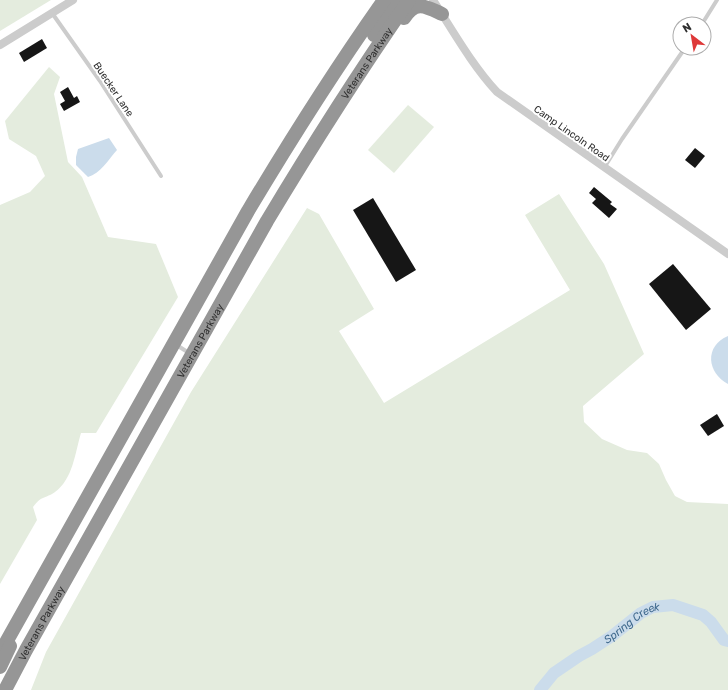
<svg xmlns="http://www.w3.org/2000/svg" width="728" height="690" viewBox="0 0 728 690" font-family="Rubik,sans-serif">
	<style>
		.green { fill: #e4ecde }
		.water { fill: #cbdceb }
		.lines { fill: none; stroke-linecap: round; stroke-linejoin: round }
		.river { stroke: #cbdceb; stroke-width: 12 }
		.building { fill: #161616 }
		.lane { stroke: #ccc; stroke-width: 4 }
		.street { stroke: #ccc; stroke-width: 8 }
		.highway { stroke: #969696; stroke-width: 14 }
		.labels { text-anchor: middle; stroke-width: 4; stroke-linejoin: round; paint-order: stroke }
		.street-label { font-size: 10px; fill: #2f2f2f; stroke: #fff }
		.water-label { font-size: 11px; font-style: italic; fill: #406a8e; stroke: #fff }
	</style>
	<rect width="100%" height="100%" fill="#fff"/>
	<g class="green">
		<polygon points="0,0 51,0 0,31"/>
		<path d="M49 67 60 77 54 94 68 162 82 177 108 237 156 244 178 297 96 433H81C75 453 73 479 55 492 45 499 42 495 33 507L37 520 0 584V205L30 192 45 176 36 156 9 139 5 121Z"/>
		<polygon points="408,105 434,127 394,173 368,150"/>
		<polygon points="559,194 604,264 644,354 583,406 584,422 602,439 627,450 647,453 659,464 666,480 675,496 687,502 728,504 728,690 31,690 46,652 191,392 307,208 319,214 374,309 339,331 384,403 570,290 525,215"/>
	</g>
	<g class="water">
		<path d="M109 138 117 150C109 159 100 174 88 177L76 165V157L78 149Z"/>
		<path d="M728 336V384C707 373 704 346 728 336Z"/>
	</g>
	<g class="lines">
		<path class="river" id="s1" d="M540 690 554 673 579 656 592 649 612 636 641 613 653 607 673 605 703 615 711 622 724 640 728 641"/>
	</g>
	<g class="building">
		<polygon points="42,39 47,48 24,62 19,53"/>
		<polygon points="68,87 74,98 77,96 80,102 64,111 60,104 65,101 60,92"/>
		<polygon points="695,148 705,156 695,168 685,160"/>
		<polygon points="594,187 612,202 610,204 617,209 609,218 592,203 596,199 589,193"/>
		<polygon points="373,198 416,270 396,282 353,210"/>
		<polygon points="673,264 711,309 686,330 649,284"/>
		<polygon points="717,414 724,426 708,436 700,425"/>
	</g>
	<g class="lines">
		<g class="lane">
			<polyline points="52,13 100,81 161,176"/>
			<polyline points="702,24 717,0"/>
			<polyline points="604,168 622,139 685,48"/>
			<polyline points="175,344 189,353"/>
		</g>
		<g class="street">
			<path d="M433 0C453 31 472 65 497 92L728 254"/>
			<polyline points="0,45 73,0"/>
		</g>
		<g class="highway">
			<path d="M404 18C416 0 425 6 442 14"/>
			<polyline points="374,35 396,0"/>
			<path d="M0 653 248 211C291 139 336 68 384 0"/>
			<polyline points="0,667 10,646"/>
			<path id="s2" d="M5 690 26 650 267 221C312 146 359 72 409 0"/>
		</g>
	</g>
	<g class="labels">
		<g class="street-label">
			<text dy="4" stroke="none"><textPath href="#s2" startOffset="724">Veterans Parkway</textPath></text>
			<text transform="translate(114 89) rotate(56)" y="4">Buecker Lane</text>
			<text transform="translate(572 133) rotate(35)" y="4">Camp Lincoln Road</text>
			<text dy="4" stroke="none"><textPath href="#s2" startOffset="400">Veterans Parkway</textPath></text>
			<text dy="4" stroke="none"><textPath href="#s2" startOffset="76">Veterans Parkway</textPath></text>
		</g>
		<g class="water-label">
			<text dy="4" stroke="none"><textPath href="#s1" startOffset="115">Spring Creek</textPath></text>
		</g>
	</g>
	<g transform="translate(692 36) rotate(329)"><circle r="19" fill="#ffffff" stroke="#acacac"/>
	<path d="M0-3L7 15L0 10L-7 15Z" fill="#de3939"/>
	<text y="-6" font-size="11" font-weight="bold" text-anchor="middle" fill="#2f2f2f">N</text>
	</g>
</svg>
